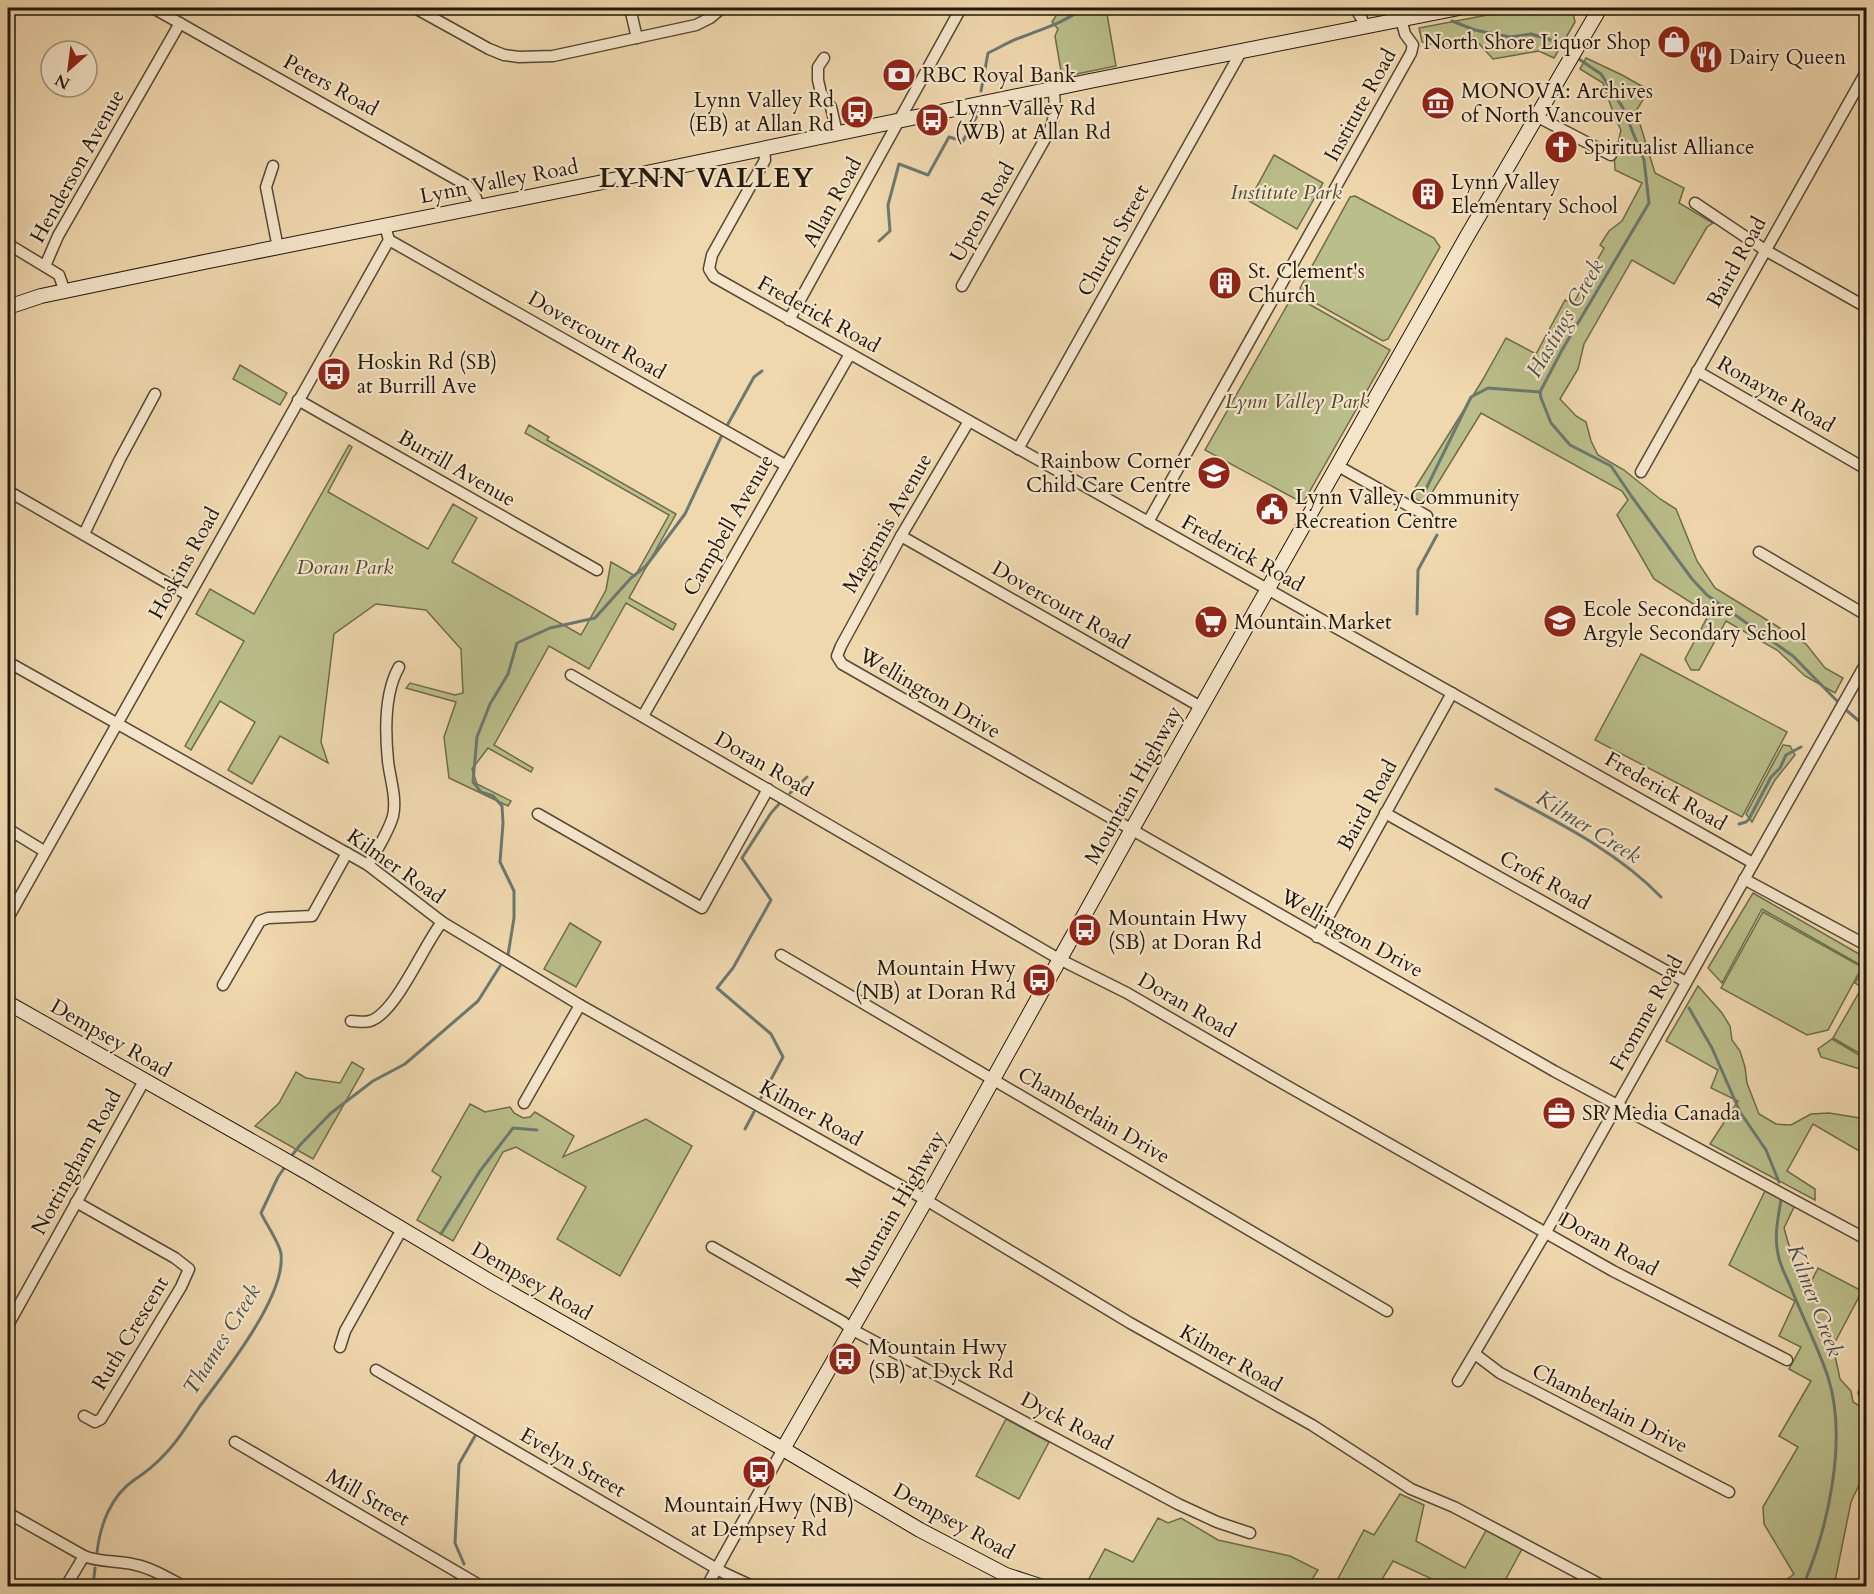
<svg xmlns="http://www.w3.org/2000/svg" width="1874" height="1594" viewBox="0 0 1874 1594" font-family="Cardo,serif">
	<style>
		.green { fill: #babe8a; stroke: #6e6b4a; stroke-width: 1.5 }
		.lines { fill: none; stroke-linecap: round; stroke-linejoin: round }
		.stream { stroke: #6c7870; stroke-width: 3 }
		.street-casing { stroke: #564834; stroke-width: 13 }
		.secondary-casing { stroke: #23180b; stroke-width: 16 }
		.street { stroke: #f5e5ca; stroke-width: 10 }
		.secondary { stroke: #f5e5ca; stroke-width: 14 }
		.labels { text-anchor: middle; stroke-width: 4.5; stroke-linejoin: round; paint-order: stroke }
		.poi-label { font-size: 21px; fill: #23180b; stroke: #f5e5ca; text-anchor: start }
		.street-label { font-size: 21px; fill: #23180b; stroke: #f5e5ca }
		.park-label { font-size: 21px; font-style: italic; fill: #504a31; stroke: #f5e5ca }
		.water-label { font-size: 22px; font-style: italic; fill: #4d5046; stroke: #f5e5ca }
		.district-label { font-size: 27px; font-weight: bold; letter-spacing: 1.5px; fill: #23180b; stroke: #f5e5ca }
	</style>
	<rect width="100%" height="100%" fill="#efd7ae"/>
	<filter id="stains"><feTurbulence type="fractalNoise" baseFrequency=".00333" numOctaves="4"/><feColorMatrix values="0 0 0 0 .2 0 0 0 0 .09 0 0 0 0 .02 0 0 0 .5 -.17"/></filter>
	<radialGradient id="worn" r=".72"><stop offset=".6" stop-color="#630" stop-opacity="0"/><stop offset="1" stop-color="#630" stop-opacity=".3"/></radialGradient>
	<g class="green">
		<polygon points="1061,8 1106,8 1116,66 1062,77 1055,36 1058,29 1052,22"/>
		<polygon points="1524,8 1524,10 1541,8 1572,8 1575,22 1554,58 1539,51 1493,59 1473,37 1455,50 1422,42 1419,28"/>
		<polygon points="1586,58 1622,75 1649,90 1636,111 1655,173 1684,188 1679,203 1713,223 1707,227 1674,284 1632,260 1584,344 1578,369 1560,399 1576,416 1586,422 1591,441 1598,455 1624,470 1660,499 1676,509 1697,561 1715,588 1806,644 1825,668 1843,678 1835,693 1805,676 1777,650 1726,621 1699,670 1691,670 1685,659 1709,614 1654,579 1617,515 1628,500 1622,491 1481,413 1425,504 1410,496 1482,381 1506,338 1536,354 1565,300 1573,304 1604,248 1600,245 1609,231 1622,221 1642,183 1615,170 1614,149 1618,143 1621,130 1615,118 1603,83 1580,69"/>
		<polygon points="1274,155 1323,183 1297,229 1249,201"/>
		<polygon points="1355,196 1434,238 1440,247 1388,339 1383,341 1303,296 1300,288 1350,197"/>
		<polygon points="1293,295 1390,350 1303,503 1205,450"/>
		<polygon points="240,365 287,393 280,405 233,379"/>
		<polygon points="529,425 549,437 547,440 676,514 629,598 676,624 673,630 626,603 589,669 549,646 494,745 533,768 531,772 488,748 472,769 477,784 511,801 508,806 449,778 444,737 456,702 406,688 410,683 455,695 463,693 461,649 426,610 376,604 334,634 321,742 328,763 280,736 252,784 228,770 255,722 220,701 191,750 185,746 244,641 196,614 210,589 254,614 349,445 352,447 328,492 428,549 453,504 477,518 452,562 581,635 606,590 611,562 635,576 669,515 525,433"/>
		<polygon points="1641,654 1787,732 1742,817 1595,740"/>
		<polygon points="1783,745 1790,746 1795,755 1775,780 1752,822 1746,814"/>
		<polygon points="1753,893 1866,958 1866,990 1855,983 1864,967 1762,909 1722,983 1708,968"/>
		<polygon points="1763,912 1862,967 1828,1030 1807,1035 1721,988"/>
		<polygon points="570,923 601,942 576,987 544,969"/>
		<polygon points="1698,986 1722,1013 1730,1026 1732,1040 1740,1051 1745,1067 1747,1083 1759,1114 1776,1124 1791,1125 1811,1114 1829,1113 1866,1119 1866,1155 1813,1124 1787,1171 1815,1189 1815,1200 1710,1144 1738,1101 1711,1088 1718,1070 1666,1041"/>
		<polygon points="1861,989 1866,992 1866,1057 1833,1038"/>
		<polygon points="1832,1039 1866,1059 1866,1071 1821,1057 1818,1049"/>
		<polygon points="352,1062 364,1069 313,1159 255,1126 279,1103 296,1072 306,1078 340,1083"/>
		<polygon points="470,1104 485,1112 510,1107 514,1113 523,1118 530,1117 535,1112 574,1136 563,1157 646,1119 692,1146 620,1276 557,1239 586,1187 516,1147 503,1152 453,1241 417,1220 441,1177 432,1171"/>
		<polygon points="1766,1189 1795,1205 1784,1228 1800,1284 1808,1288 1818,1268 1862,1291 1833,1346 1840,1379 1851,1391 1853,1402 1863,1408 1866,1406 1866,1470 1851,1502 1834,1586 1778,1586 1794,1574 1764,1524 1763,1507 1798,1447 1779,1436 1811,1381 1789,1369 1801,1347 1779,1336 1795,1301 1729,1265"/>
		<polygon points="1006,1419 1049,1442 1019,1499 976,1476"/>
		<polygon points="1400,1494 1424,1505 1416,1541 1465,1568 1487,1529 1523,1547 1502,1586 1447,1586 1393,1561 1378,1586 1334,1586 1364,1530 1374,1535"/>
		<polygon points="1158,1518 1168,1523 1181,1518 1218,1540 1290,1556 1318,1570 1308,1586 1085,1586 1105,1549 1133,1562"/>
	</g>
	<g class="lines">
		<g class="stream">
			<polyline points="1452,21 1475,30 1510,37 1531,34 1551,40 1568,52"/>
			<polyline points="1576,57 1601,74 1623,108 1644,160 1649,203 1562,350 1540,392 1541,398 1551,423 1570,445 1611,466 1632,497 1692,579 1707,595 1793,656 1840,704"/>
			<path d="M981 91 988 53C999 48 1010 41 1022 37 1044 28 1064 23 1083 8"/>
			<polyline points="879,241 890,231 888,205 899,164 928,175 949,137 963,141 977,116"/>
			<polyline points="728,424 754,377 762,371"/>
			<polyline points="1424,493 1471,397 1488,388 1540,392"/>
			<polyline points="1417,614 1418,570 1437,535"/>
			<polyline points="1845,709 1866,727"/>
			<path d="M1496 789C1553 820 1616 850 1661 897"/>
			<polyline points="790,793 807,777"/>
			<polyline points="1739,824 1746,822 1749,819 1771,777 1780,768 1786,755 1801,747"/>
			<polyline points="508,955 514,918 514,891 500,862 503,823 502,806 493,796 481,792 473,782 477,737 490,704 508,674 517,643 550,628 595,618 631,578 646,566 685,514 721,437"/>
			<polyline points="1689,1008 1712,1048 1740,1112 1766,1150 1779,1182"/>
			<polyline points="761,1098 783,1057 771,1034 717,988 733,968 771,900 742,858 771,813 779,804"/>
			<polyline points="745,1129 754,1112"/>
			<polyline points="290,1158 300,1145 331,1113 373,1081 405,1064 478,1001 500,966"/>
			<path d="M1781 1200C1778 1218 1774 1236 1778 1254 1780 1266 1787 1278 1791 1288 1803 1318 1818 1347 1828 1377 1848 1440 1828 1528 1803 1586"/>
			<polyline points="441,1234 480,1171 513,1128 537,1130"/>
			<path d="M97 1552C100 1525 111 1496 134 1480 145 1473 156 1464 165 1454 179 1440 189 1422 200 1406 225 1372 286 1296 281 1254 280 1244 266 1224 261 1213L278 1177 287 1164"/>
			<polyline points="464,1564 455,1543 459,1464 475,1436"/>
			<polyline points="93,1586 95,1568"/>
		</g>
		<defs>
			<g id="street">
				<polyline points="153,8 468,186 476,198 479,207"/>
				<polyline points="415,8 489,49 504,55 519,57 553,56 696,25 710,18 722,8"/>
				<polyline points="630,8 637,38"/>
				<polyline points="1355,8 1362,19 1364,26"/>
				<polyline points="8,14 11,8"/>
				<polyline points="824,58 818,67 818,80 821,93 831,107 837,133"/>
				<polyline points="1536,116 1611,155"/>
				<polyline points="764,149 765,160 712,255 709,269 714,277 1753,863"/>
				<polyline points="273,166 266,187 278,248"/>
				<polyline points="1695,203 1765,250 1866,307"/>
				<polyline points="389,240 785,465"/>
				<polyline points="8,244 59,275 65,292"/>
				<polyline points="45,266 58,236 180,23"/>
				<path d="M962 286 1050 130C1055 117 1056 103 1053 89"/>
				<polyline points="789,320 961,8"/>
				<polyline points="1697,371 1866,469"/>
				<polyline points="298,400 597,570"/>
				<polyline points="969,421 901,536 841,646 837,656 842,664 1554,1071 1866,1239"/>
				<polyline points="1018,449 1242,50"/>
				<polyline points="1338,466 1427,516"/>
				<polyline points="1641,472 1866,72"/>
				<polyline points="8,491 188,595"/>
				<polyline points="1148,522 1411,53 1413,45 1405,34 1401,19"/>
				<polyline points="84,534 120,459 155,394"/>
				<polyline points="901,536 1201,707"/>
				<polyline points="1759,552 1866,615"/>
				<polyline points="8,662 368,865 442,922 580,1005 926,1200 1130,1323 1312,1425 1411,1489 1454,1507 1603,1586"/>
				<polyline points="571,675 1059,959 1127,993 1282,1083 1613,1271 1787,1360"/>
				<polyline points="643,716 850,354"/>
				<polyline points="1385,813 1686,982"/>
				<polyline points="538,814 702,908 768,789"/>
				<polyline points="8,829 44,851"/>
				<path d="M368 865C375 854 390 828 393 816 397 798 390 779 388 761 385 731 384 693 399 667"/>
				<polyline points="1744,879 1866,945"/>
				<polyline points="8,918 389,240 385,226"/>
				<polyline points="1317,937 1452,693"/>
				<polyline points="781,955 1387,1311"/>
				<polyline points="223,985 260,921 268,918 312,916 347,853"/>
				<path d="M351 1021C357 1021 364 1023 370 1021 396 1013 423 946 442 922"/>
				<polyline points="524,1103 580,1005"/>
				<polyline points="76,1202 175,1258 189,1269 181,1287 101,1419 95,1422 84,1416"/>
				<polyline points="712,1247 843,1322 851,1329 1178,1504 1217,1522 1250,1533"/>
				<polyline points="8,1325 144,1081"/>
				<polyline points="340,1347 345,1331 402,1229"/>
				<polyline points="1475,1354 1500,1373 1729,1492"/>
				<polyline points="376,1370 724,1573 752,1586"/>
				<polyline points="1458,1381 1546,1232 1866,663"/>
				<polyline points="1864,1393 1866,1394"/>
				<polyline points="235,1442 481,1586"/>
				<path d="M8 1513 84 1556C101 1563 118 1560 136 1565 152 1568 168 1578 183 1586"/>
				<polyline points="66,1586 84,1556"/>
				<polyline points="707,1586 783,1449"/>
			</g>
			<g id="secondary">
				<polyline points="8,307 41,296 209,261 598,183 1090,81 1459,8"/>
				<polyline points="8,1003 308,1173 491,1282 783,1449 920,1530 1006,1575 1040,1586"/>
				<polyline points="783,1449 926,1200 1131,831 1466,238 1600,8"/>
			</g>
		</defs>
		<use href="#street" class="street-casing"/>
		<use href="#secondary" class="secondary-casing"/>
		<use href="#street" class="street"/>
		<use href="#secondary" class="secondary"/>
	</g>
	<defs>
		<symbol id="shop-disc" viewBox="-11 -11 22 22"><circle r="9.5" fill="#8f2418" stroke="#f5e5ca"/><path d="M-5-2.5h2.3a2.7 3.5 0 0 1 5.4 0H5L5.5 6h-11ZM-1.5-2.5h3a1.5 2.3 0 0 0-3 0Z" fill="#fff"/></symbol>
		<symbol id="restaurant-disc" viewBox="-11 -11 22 22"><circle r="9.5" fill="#8f2418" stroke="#f5e5ca"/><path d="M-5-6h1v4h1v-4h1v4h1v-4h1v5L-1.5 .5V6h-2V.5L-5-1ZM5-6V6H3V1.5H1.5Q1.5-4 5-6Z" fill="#fff"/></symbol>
		<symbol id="bank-disc" viewBox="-11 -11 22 22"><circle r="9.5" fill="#8f2418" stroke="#f5e5ca"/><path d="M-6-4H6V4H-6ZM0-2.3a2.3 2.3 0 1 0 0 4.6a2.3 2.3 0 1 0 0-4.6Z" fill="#fff"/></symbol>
		<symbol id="museum-disc" viewBox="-11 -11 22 22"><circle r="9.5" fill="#8f2418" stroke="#f5e5ca"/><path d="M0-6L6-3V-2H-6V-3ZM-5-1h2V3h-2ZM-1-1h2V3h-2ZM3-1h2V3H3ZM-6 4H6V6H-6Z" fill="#fff"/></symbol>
		<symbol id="bus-disc" viewBox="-11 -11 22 22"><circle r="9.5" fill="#8f2418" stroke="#f5e5ca"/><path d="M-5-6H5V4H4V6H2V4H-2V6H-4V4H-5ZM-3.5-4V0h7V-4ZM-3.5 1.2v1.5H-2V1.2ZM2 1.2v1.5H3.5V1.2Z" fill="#fff"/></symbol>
		<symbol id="church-disc" viewBox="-11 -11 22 22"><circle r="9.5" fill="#8f2418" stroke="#f5e5ca"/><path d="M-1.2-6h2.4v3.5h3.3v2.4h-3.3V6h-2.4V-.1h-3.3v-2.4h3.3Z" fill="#fff"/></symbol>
		<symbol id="building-disc" viewBox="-11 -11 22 22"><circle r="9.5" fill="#8f2418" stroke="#f5e5ca"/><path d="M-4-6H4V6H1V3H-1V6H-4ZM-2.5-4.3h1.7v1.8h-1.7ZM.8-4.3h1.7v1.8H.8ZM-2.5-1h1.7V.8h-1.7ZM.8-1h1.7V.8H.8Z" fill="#fff"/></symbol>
		<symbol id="school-disc" viewBox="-11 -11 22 22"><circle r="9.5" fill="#8f2418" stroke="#f5e5ca"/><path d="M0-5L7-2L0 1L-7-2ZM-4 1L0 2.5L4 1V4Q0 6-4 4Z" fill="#fff"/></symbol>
		<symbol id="civic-disc" viewBox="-11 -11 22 22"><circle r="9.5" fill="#8f2418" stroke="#f5e5ca"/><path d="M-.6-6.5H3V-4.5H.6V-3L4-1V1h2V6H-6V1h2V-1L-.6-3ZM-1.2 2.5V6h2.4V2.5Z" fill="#fff"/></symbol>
		<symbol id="supermarket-disc" viewBox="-11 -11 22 22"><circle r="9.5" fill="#8f2418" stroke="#f5e5ca"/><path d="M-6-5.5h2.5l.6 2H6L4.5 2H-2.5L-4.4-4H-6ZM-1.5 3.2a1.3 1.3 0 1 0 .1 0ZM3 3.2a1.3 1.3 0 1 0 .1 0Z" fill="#fff"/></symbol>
		<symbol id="office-disc" viewBox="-11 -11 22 22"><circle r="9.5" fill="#8f2418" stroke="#f5e5ca"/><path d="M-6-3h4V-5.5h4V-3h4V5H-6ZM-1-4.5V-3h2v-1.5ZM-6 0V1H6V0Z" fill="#fff"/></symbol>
	</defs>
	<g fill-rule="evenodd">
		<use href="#shop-disc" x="1655" y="23" width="38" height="38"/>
		<use href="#restaurant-disc" x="1687" y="38" width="38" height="38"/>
		<use href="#bank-disc" x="880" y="56" width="38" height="38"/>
		<use href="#museum-disc" x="1419" y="84" width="38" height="38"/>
		<use href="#bus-disc" x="838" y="93" width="38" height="38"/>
		<use href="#bus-disc" x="913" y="101" width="38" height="38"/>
		<use href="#church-disc" x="1542" y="128" width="38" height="38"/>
		<use href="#building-disc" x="1409" y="175" width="38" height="38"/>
		<use href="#building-disc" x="1206" y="264" width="38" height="38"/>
		<use href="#bus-disc" x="315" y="355" width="38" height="38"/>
		<use href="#school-disc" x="1195" y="454" width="38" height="38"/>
		<use href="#civic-disc" x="1253" y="490" width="38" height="38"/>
		<use href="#school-disc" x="1541" y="602" width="38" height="38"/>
		<use href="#supermarket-disc" x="1192" y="603" width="38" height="38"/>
		<use href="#bus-disc" x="1066" y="911" width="38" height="38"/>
		<use href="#bus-disc" x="1020" y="961" width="38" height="38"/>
		<use href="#office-disc" x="1540" y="1094" width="38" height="38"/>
		<use href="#bus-disc" x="826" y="1340" width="38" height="38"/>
		<use href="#bus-disc" x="740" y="1453" width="38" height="38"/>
	</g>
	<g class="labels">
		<g class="poi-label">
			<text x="1651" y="49" text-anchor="end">North Shore Liquor Shop</text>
			<text x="1729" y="64">Dairy Queen</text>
			<text x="922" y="82">RBC Royal Bank</text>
			<text x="1461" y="98">MONOVA: Archives<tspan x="1461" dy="24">of North Vancouver</tspan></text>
			<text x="834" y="107" text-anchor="end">Lynn Valley Rd<tspan x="834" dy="24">(EB) at Allan Rd</tspan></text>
			<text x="955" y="115">Lynn Valley Rd<tspan x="955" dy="24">(WB) at Allan Rd</tspan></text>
			<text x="1584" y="154">Spiritualist Alliance</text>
			<text x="1451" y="189">Lynn Valley<tspan x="1451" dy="24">Elementary School</tspan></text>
			<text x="1248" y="278">St. Clement's<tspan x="1248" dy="24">Church</tspan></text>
			<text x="357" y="369">Hoskin Rd (SB)<tspan x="357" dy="24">at Burrill Ave</tspan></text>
			<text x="1191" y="468" text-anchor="end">Rainbow Corner<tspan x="1191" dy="24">Child Care Centre</tspan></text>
			<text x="1295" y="504">Lynn Valley Community<tspan x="1295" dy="24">Recreation Centre</tspan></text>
			<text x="1583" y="616">Ecole Secondaire<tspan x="1583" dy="24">Argyle Secondary School</tspan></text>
			<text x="1234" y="629">Mountain Market</text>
			<text x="1108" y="925">Mountain Hwy<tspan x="1108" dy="24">(SB) at Doran Rd</tspan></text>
			<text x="1016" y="975" text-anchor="end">Mountain Hwy<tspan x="1016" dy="24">(NB) at Doran Rd</tspan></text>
			<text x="1582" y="1120">SR Media Canada</text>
			<text x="868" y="1354">Mountain Hwy<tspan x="868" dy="24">(SB) at Dyck Rd</tspan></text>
			<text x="759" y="1512" text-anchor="middle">Mountain Hwy (NB)<tspan x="759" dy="24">at Dempsey Rd</tspan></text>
		</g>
		<g class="street-label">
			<text transform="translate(331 85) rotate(29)" y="7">Peters Road</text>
			<text transform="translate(1360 105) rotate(-61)" y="7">Institute Road</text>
			<text transform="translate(77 166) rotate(-61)" y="7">Henderson Avenue</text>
			<text transform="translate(499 181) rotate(-11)" y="7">Lynn Valley Road</text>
			<text transform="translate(832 202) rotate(-61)" y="7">Allan Road</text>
			<text transform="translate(982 212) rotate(-61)" y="7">Upton Road</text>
			<text transform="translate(1113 240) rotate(-61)" y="7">Church Street</text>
			<text transform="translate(1736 262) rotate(-61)" y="7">Baird Road</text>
			<text transform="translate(819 314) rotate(29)" y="7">Frederick Road</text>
			<text transform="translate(597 335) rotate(30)" y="7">Dovercourt Road</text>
			<text transform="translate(1776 394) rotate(30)" y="7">Ronayne Road</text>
			<text transform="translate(457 468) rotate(30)" y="7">Burrill Avenue</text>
			<text transform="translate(887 523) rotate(-60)" y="7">Maginnis Avenue</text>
			<text transform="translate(728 525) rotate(-60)" y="7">Campbell Avenue</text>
			<text transform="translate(1243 553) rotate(29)" y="7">Frederick Road</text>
			<text transform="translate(184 563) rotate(-61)" y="7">Hoskins Road</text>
			<text transform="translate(1061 605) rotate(30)" y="7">Dovercourt Road</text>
			<text transform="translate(930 693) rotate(30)" y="7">Wellington Drive</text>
			<text transform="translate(764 764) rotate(30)" y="7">Doran Road</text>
			<text transform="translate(1133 785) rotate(-61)" y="7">Mountain Highway</text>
			<text transform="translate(1666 791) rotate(30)" y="7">Frederick Road</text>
			<text transform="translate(1367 805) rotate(-61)" y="7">Baird Road</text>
			<text transform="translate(396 866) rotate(35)" y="7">Kilmer Road</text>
			<text transform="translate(1545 880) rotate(29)" y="7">Croft Road</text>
			<text transform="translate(1352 933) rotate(29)" y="7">Wellington Drive</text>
			<text transform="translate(1187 1005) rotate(30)" y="7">Doran Road</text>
			<text transform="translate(1646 1013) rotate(-61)" y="7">Fromme Road</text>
			<text transform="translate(111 1038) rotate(30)" y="7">Dempsey Road</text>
			<text transform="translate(811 1113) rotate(29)" y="7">Kilmer Road</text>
			<text transform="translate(1094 1115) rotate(30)" y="7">Chamberlain Drive</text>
			<text transform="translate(76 1162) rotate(-61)" y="7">Nottingham Road</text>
			<text transform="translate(895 1209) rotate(-60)" y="7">Mountain Highway</text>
			<text transform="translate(1609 1244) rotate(29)" y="7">Doran Road</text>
			<text transform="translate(532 1281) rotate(30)" y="7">Dempsey Road</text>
			<text transform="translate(130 1333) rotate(-59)" y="7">Ruth Crescent</text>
			<text transform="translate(1231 1358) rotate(30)" y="7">Kilmer Road</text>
			<text transform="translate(1610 1408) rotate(27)" y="7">Chamberlain Drive</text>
			<text transform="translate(1067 1421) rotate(28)" y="7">Dyck Road</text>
			<text transform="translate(573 1462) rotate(30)" y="7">Evelyn Street</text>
			<text transform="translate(368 1497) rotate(30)" y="7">Mill Street</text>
			<text transform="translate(954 1521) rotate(29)" y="7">Dempsey Road</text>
		</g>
		<g class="park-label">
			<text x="1286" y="199">Institute Park</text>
			<text x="1297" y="408">Lynn Valley Park</text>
			<text x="345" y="574">Doran Park</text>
		</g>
		<g class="water-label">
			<text transform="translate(1564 318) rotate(-60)" y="8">Hastings Creek</text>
			<text transform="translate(1589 826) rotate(32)" y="8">Kilmer Creek</text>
			<text transform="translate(1816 1300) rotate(69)" y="8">Kilmer Creek</text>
			<text transform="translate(221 1339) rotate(-58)" y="8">Thames Creek</text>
		</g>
		<g class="district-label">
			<text x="707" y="187">LYNN VALLEY</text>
		</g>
	</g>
	<rect width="1874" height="1594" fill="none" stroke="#efd7ae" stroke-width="30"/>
	<rect x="9" y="9" width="1856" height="1576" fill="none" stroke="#23180b" stroke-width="3"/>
	<rect x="15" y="15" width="1844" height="1564" fill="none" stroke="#23180b" stroke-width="1.5"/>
	<g transform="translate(69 69) rotate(208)"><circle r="28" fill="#f5e5ca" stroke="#a1937e" stroke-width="1.5"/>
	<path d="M0-4.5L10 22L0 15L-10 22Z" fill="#8f2418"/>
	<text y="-9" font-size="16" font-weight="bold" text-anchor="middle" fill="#23180b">N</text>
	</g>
	<rect width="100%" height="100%" filter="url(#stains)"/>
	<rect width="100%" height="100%" fill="url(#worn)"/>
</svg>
